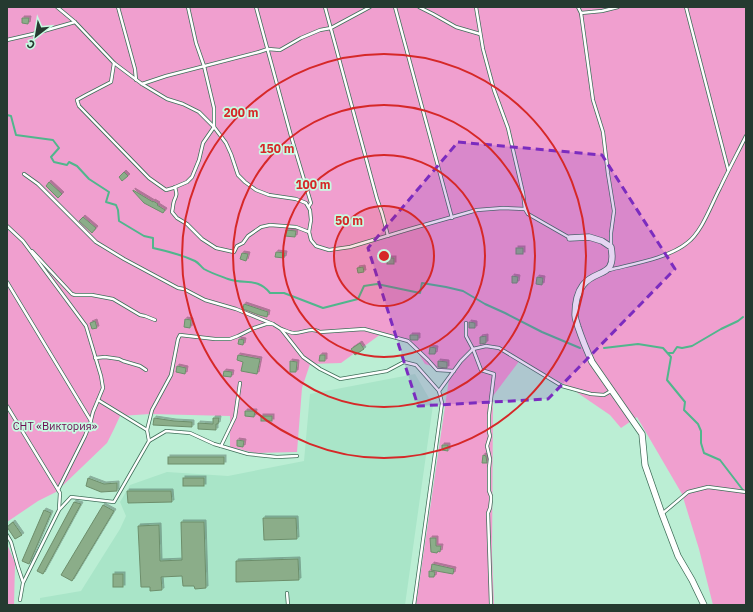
<svg xmlns="http://www.w3.org/2000/svg" width="753" height="612" viewBox="0 0 753 612" font-family="'IBM Plex Sans',sans-serif">
	<style>
		.built { fill: #a9e5c8 }
		.green { fill: #f09fcf }
		.lines { fill: none; stroke-linecap: round; stroke-linejoin: round }
		.stream { stroke: #50b68c; stroke-width: 2 }
		.building { fill: #8bad89; stroke: #6d8e6b; filter: url(#shadow) }
		.service-casing { stroke: #3f6e59; stroke-width: 4 }
		.minor-casing { stroke: #3f6e59; stroke-width: 7 }
		.service { stroke: #fff; stroke-width: 2.5 }
		.minor { stroke: #fff; stroke-width: 5.5 }
		.marked { fill: #7b2cbf; fill-opacity: 0.2; stroke: #7b2cbf; stroke-width: 3; stroke-dasharray: 8 5; stroke-linejoin: round }
		.ring { fill: none; stroke: #d62828; stroke-width: 2 }
		.labels { text-anchor: middle; stroke-width: 3.5; stroke-linejoin: round; paint-order: stroke }
		.park-label { font-size: 11px; fill: #6c0a50; stroke: #c7fbe2 }
		.centre { fill: #d62828; stroke: #c7fbe2; stroke-width: 2 }
		.ring-label { font-size: 12px; text-anchor: middle; font-weight: bold; fill: #d62828; stroke: #c7fbe2; stroke-width: 3.5; stroke-linejoin: round; paint-order: stroke }
	</style>
	<defs>
		<filter id="shadow"><feDropShadow dx="2" dy="-2" stdDeviation="0" flood-color="#0004"/></filter>
	</defs>
	<rect width="100%" height="100%" fill="#bbeed4"/>
	<polygon class="built" points="415,374 433,405 405,605 40,605 40,598 81,591 120,529 126,516 120,502 130,485 167,472 228,476 304,461 310,394"/>
	<g class="green">
		<polygon points="7,7 746,7 746,605 713,605 699,549 682,494 637,417 621,428 610,415 569,387 520,360 493,396 492,555 494,605 416,605 450,372 425,364 413,345 381,334 341,363 310,364 302,388 297,452 255,453 230,447 230,416 150,414 120,416 114,429 107,443 56,492 38,501 7,522"/>
		<polygon points="7,544 15,563 14,605 7,605"/>
	</g>
	<g class="lines">
		<g class="stream">
			<path d="M7 115 11 116 16 135 53 140 59 148 51 157 54 162 67 165 69 162 77 166 89 179 109 192 106 202 116 205 118 210 119 221 144 236 153 238V248C167 251 182 255 195 261 199 263 201 267 204 269 211 273 220 276 228 279 245 285 257 277 270 293H284L323 308 358 299 364 286 377 284 420 293 422 283 446 287 463 291 485 304 505 313 542 332 580 348"/>
			<polyline points="604,348 638,344 663,348 671,357 667,380 685,402 684,410 698,424 701,431 701,443 704,453 720,460 746,494"/>
			<polyline points="668,353 673,353 677,347 682,348 692,346 721,329 738,321 743,317"/>
		</g>
	</g>
	<g class="building">
		<polygon points="22,18 29,18 28,24 22,23"/>
		<polygon points="124,172 128,176 122,181 119,177"/>
		<polygon points="49,182 62,194 58,198 46,186"/>
		<polygon points="133,190 153,202 153,201 158,204 157,205 165,210 163,213 144,203 133,191"/>
		<polygon points="83,217 96,228 92,233 79,221"/>
		<polygon points="286,230 296,231 295,237 285,236"/>
		<rect x="516" y="248" width="7" height="6"/>
		<polygon points="276,252 285,253 284,258 275,257"/>
		<polygon points="242,253 248,254 246,261 240,259"/>
		<rect x="387" y="258" width="7" height="6"/>
		<polygon points="363,267 364,272 358,273 357,268"/>
		<polygon points="512,276 518,277 517,283 512,283"/>
		<polygon points="537,277 543,278 542,285 536,284"/>
		<polygon points="244,304 268,312 267,317 259,315 243,309"/>
		<polygon points="185,319 191,320 190,328 184,327"/>
		<polygon points="95,321 97,328 92,329 90,323"/>
		<polygon points="469,322 475,323 475,328 469,328"/>
		<polygon points="410,335 418,335 418,340 411,340 410,339"/>
		<polygon points="486,336 486,343 480,344 480,337"/>
		<polygon points="239,339 244,340 243,345 238,344"/>
		<polygon points="360,343 364,349 355,355 351,349"/>
		<polygon points="430,347 436,348 435,354 429,354"/>
		<polygon points="238,355 260,359 257,374 241,371 243,362 237,360"/>
		<polygon points="320,355 325,355 325,361 319,361"/>
		<polygon points="290,361 297,362 296,372 290,372"/>
		<polygon points="438,361 447,362 447,368 438,367"/>
		<polygon points="177,366 186,368 185,374 176,372"/>
		<polygon points="224,371 232,372 231,377 223,376"/>
		<polygon points="245,411 255,411 254,417 245,416"/>
		<rect x="261" y="416" width="11" height="5"/>
		<polygon points="154,418 174,421 192,422 192,427 153,425"/>
		<polygon points="213,418 219,418 218,424 216,424 216,430 198,429 198,423 213,424"/>
		<polygon points="237,440 244,441 243,447 237,446"/>
		<polygon points="442,445 448,445 448,451 442,450"/>
		<polygon points="483,455 486,456 487,463 482,463"/>
		<rect x="168" y="457" width="56" height="7"/>
		<polygon points="88,478 104,484 117,483 117,491 101,492 86,486"/>
		<rect x="183" y="478" width="21" height="8"/>
		<polygon points="127,491 171,491 172,502 128,503"/>
		<polygon points="74,502 81,504 43,574 37,571"/>
		<polygon points="103,505 114,511 72,581 61,575"/>
		<polygon points="44,510 51,513 29,564 22,561"/>
		<polygon points="263,518 296,518 297,539 264,540"/>
		<polygon points="13,522 22,535 15,539 7,527"/>
		<polygon points="181,522 204,522 206,588 195,589 194,586 183,586 182,576 161,577 162,590 150,591 150,587 141,587 138,526 159,525 160,561 182,560"/>
		<polygon points="430,538 436,538 436,546 441,546 440,552 438,551 437,553 431,552"/>
		<polygon points="298,559 299,580 236,582 236,561"/>
		<polygon points="432,564 454,569 453,574 431,570"/>
		<polygon points="429,571 435,572 434,577 429,577"/>
		<rect x="113" y="574" width="10" height="13"/>
	</g>
	<g class="lines">
		<defs>
			<g id="service">
				<polyline points="57,7 75,22 114,63 142,84 167,99 183,104 199,112 214,127 226,143 231,154 238,175 245,182 256,190 269,195 296,199 306,203 310,210 311,220 309,232 311,240 316,246 329,250 350,247 410,229 477,210 503,208 525,209 528,214 570,238"/>
				<polyline points="118,7 135,69 136,80"/>
				<polyline points="256,7 291,136 311,203 309,206"/>
				<polyline points="325,7 377,199 382,213 388,236"/>
				<polyline points="395,7 452,218"/>
				<polyline points="419,7 433,14 456,27 480,34"/>
				<polyline points="476,7 483,49 494,90 508,128 523,193 525,209"/>
				<polyline points="578,7 581,13 593,100 603,132 608,174 614,211 611,233 611,246"/>
				<polyline points="686,7 728,169"/>
				<polyline points="581,13 602,11 618,7"/>
				<polyline points="7,40 33,34 75,22"/>
				<polyline points="114,63 111,82 86,95 77,100 79,106 149,178 166,190 173,188 187,182 192,177 199,160 203,143 214,127 214,108 204,66 196,43 188,7"/>
				<polyline points="142,84 166,76 259,52 268,49 280,50 301,38 320,30 331,28 370,7"/>
				<polyline points="24,174 38,184 96,242 124,259 178,288 184,289 205,300 236,309 273,324"/>
				<path d="M175 187C177 195 177 194 174 201 173 204 173 208 172 212L177 218 187 224 202 239 216 248 234 252 237 246 243 243 248 236 261 227 270 225 296 227 309 232"/>
				<polyline points="7,226 23,241 86,326 101,376 103,388 98,400 147,430"/>
				<polyline points="32,251 72,294 75,295 92,295 113,299 140,315 145,316 155,320"/>
				<path d="M609 270C632 264 669 258 687 243 702 232 711 205 720 188 728 171 737 154 746 136"/>
				<polyline points="7,282 91,421 85,436 58,490"/>
				<polyline points="466,323 466,336 473,349 481,370 494,374 489,415 489,432 490,436 487,446 490,459 489,468 489,491 491,496 491,500 490,508 488,513 491,605"/>
				<path d="M281 329C285 330 290 333 294 333 304 333 311 327 320 332L364 329 408 341 428 360 437 370 454 371"/>
				<polyline points="95,358 105,357 119,359 123,361 140,366 146,370"/>
				<polyline points="439,391 461,361 473,349 486,346 499,348 562,386 591,394 604,395 611,391"/>
				<polyline points="7,406 60,493 59,509"/>
				<polyline points="91,420 93,412 98,400"/>
				<polyline points="149,441 147,430 152,410 171,375 178,339 180,335 215,339 230,339 238,336 254,328 266,324 273,324 281,329 303,357 320,369 340,379 387,371 404,362 416,365 439,391 442,403 414,605"/>
				<polyline points="221,446 248,454 277,457 297,456"/>
				<polyline points="662,514 688,492 708,487 746,492"/>
				<polyline points="7,535 11,542 18,567 23,582"/>
				<polyline points="287,593 288,605"/>
				<polyline points="20,600 23,583 59,510 71,497 114,502 149,441 166,431 190,433 214,444 221,446 235,417 240,383"/>
			</g>
			<path id="minor" d="M570 238 589 237 602 241 611 247C617 279 596 268 583 285 577 293 575 306 575 315 575 319 577 323 578 327 582 339 587 351 592 362L642 434 645 465 662 514 678 556 692 580 704 605"/>
		</defs>
		<use href="#service" class="service-casing"/>
		<use href="#minor" class="minor-casing"/>
		<use href="#service" class="service"/>
		<use href="#minor" class="minor"/>
	</g>
	<path class="marked" d="M458 142 602 155 675 269 548 399 418 406 368 248Z"/>
	<circle cx="384" cy="256" r="50" fill="#d62828" fill-opacity=".12"/>
	<g class="ring">
		<circle cx="384" cy="256" r="50"/>
		<circle cx="384" cy="256" r="101"/>
		<circle cx="384" cy="256" r="151"/>
		<circle cx="384" cy="256" r="202"/>
	</g>
	<g class="labels">
		<g class="park-label">
			<text x="55" y="430">СНТ «Виктория»</text>
		</g>
	</g>
	<circle cx="384" cy="256" r="6" class="centre"/>
	<g class="ring-label">
		<text x="241" y="117">200 m</text>
		<text x="277" y="153">150 m</text>
		<text x="313" y="189">100 m</text>
		<text x="349" y="225">50 m</text>
	</g>
	<rect width="753" height="612" fill="none" stroke="#253a30" stroke-width="16"/>
	<g transform="translate(36 36) rotate(211)" stroke="#c7fbe2" stroke-width="3" paint-order="stroke">
	<path d="M0-3L7 15L0 10L-7 15Z" fill="#253a30"/>
	<text y="-6" font-size="11" font-weight="bold" text-anchor="middle" fill="#253a30">С</text>
	</g>
</svg>
